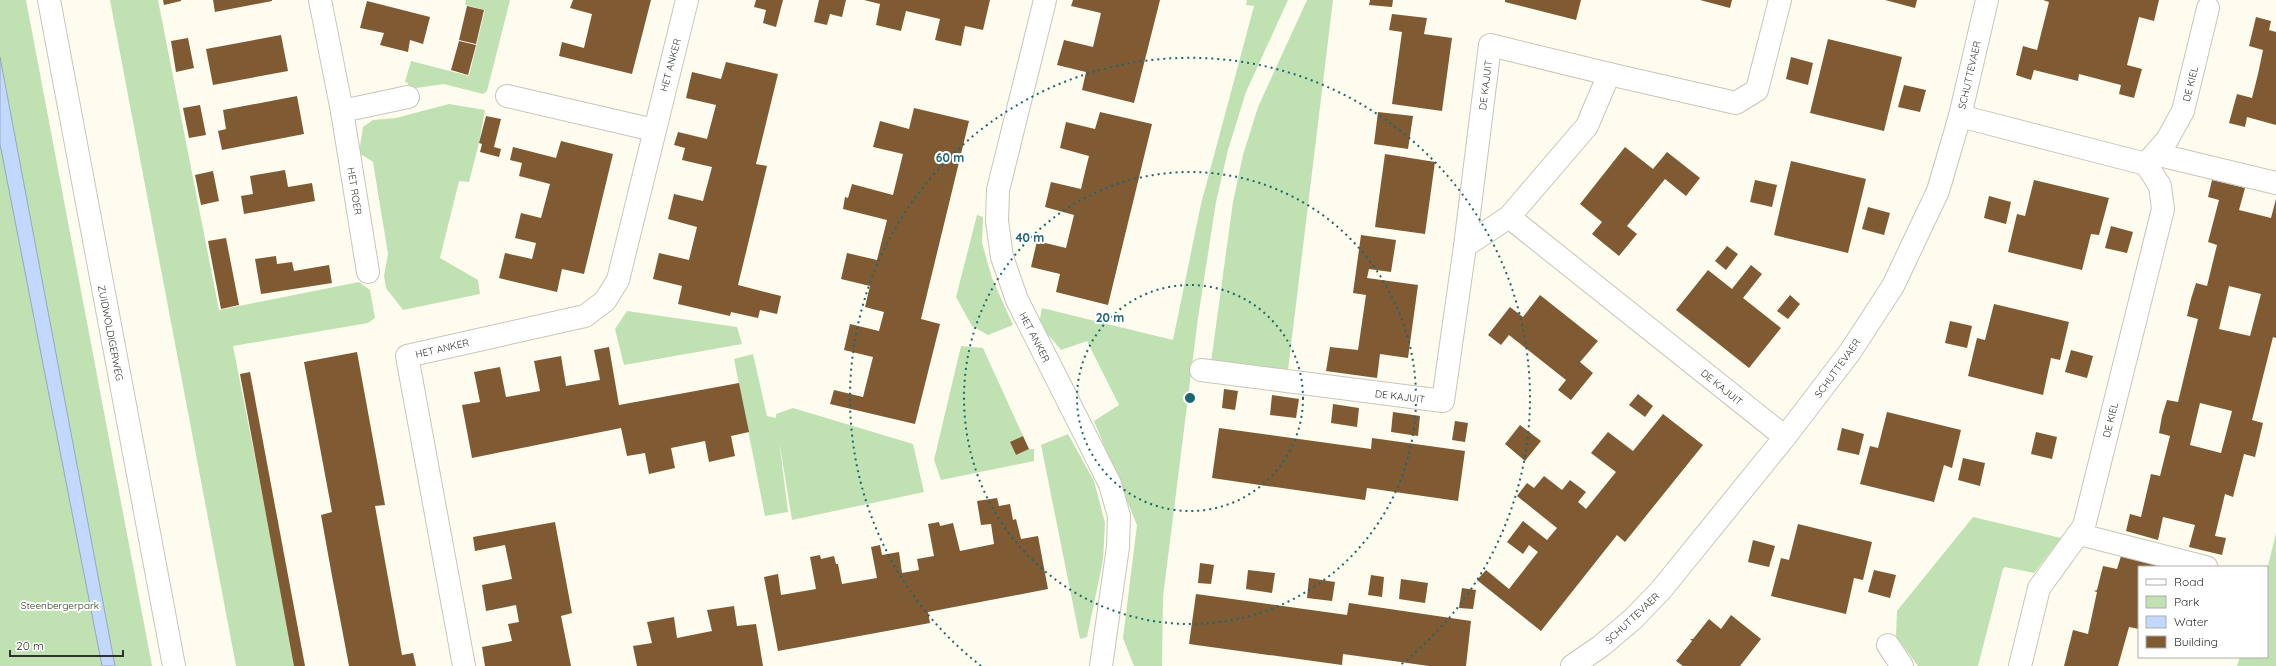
<svg xmlns="http://www.w3.org/2000/svg" width="2276" height="666" viewBox="0 0 2276 666" font-family="Quicksand,sans-serif">
	<style>
		.green { fill: #c0e1b1 }
		.water { fill: #c2d8ff; stroke: #97a6c0 }
		.building { fill: #7f5a33; fill-rule: evenodd }
		.lines { fill: none; stroke-linecap: round; stroke-linejoin: round }
		.service-casing { stroke: #c8c6ba; stroke-width: 23 }
		.minor-casing { stroke: #c8c6ba; stroke-width: 24 }
		.secondary-casing { stroke: #c8c6ba; stroke-width: 24 }
		.service { stroke: #fff; stroke-width: 21 }
		.minor { stroke: #fff; stroke-width: 22 }
		.secondary { stroke: #fff; stroke-width: 22 }
		.ring { fill: none; stroke: #1b676f; stroke-width: 2; stroke-dasharray: 2 4 }
		.labels { text-anchor: middle; stroke-width: 4; stroke-linejoin: round; paint-order: stroke }
		.street-label { font-size: 10px; fill: #32322d; stroke: #fff }
		.park-label { font-size: 10px; fill: #1a3806; stroke: #fff }
		.centre { fill: #1b676f; stroke: #fff; stroke-width: 2 }
		.ring-label { font-size: 12px; text-anchor: middle; font-weight: bold; fill: #1b676f; stroke: #fff; stroke-width: 4; stroke-linejoin: round; paint-order: stroke }
	</style>
	<rect width="100%" height="100%" fill="#fefcef"/>
	<g class="green">
		<polygon points="0,0 26,0 152,666 0,666"/>
		<polygon points="110,0 158,0 219,310 359,282 370,290 375,318 368,323 233,346 296,666 236,666"/>
		<polygon points="466,0 510,0 487,91 483,94 444,84 409,89 408,83 405,82 411,61 469,76 485,10 465,5"/>
		<polygon points="1247,0 1288,0 1246,92 1228,150 1216,202 1198,318 1163,597 1162,666 1134,666 1123,638 1137,525 1094,421 1119,405 1087,341 1061,350 1039,324 1042,308 1173,340 1201,204 1254,6 1246,5"/>
		<polygon points="1307,0 1333,0 1288,370 1211,362 1233,202 1243,155 1258,107"/>
		<polygon points="449,104 485,110 479,143 469,182 459,181 440,258 478,280 480,294 403,310 386,288 384,276 388,254 373,162 359,153 363,127 373,120 396,118"/>
		<polygon points="977,215 983,217 982,243 992,278 1013,325 988,335 972,326 956,297"/>
		<polygon points="627,311 737,327 742,344 624,365 615,329"/>
		<polygon points="961,346 983,348 1023,436 1010,442 1016,455 1029,449 1034,449 1034,461 941,480 934,460"/>
		<polygon points="753,354 767,416 776,418 776,414 793,408 913,444 924,492 792,520 779,440 788,512 765,516 734,359"/>
		<polygon points="1068,434 1094,481 1105,523 1103,560 1087,637 1080,639 1041,445"/>
		<polygon points="1973,517 2061,538 2034,573 2005,567 2003,569 1978,666 1918,666 1896,636 1897,611"/>
		<polygon points="2276,533 2276,666 2237,666 2240,657 2267,657 2267,570"/>
	</g>
	<polygon class="water" points="0,57 115,666 102,666 0,144"/>
	<g class="building">
		<polygon points="163,0 181,0 181,1 164,5"/>
		<polygon points="213,0 272,0 272,1 215,12"/>
		<polygon points="573,0 651,0 632,74 559,56 562,42 584,48 592,14 570,8"/>
		<polygon points="756,0 783,0 776,27 763,23 766,10 754,7"/>
		<polygon points="819,0 846,0 842,17 830,14 827,25 814,22"/>
		<polygon points="864,0 990,0 983,30 965,26 961,46 935,40 940,19 906,11 901,31 876,25 880,4"/>
		<polygon points="1073,0 1160,0 1134,103 1082,90 1086,72 1057,65 1064,40 1093,47 1101,13 1071,6"/>
		<polygon points="1370,0 1393,0 1392,7 1369,5"/>
		<polygon points="1505,0 1581,0 1576,20 1505,2"/>
		<polygon points="1700,0 1732,0 1730,8"/>
		<polygon points="1885,0 1917,0 1915,8"/>
		<polygon points="2043,0 2159,0 2154,21 2139,17 2127,65 2142,69 2134,98 2119,94 2121,85 2079,74 2078,81 2034,70 2031,80 2016,75 2023,46 2037,50 2049,2"/>
		<polygon points="367,1 430,17 423,44 410,40 408,52 380,45 384,33 360,28"/>
		<polygon points="467,6 484,10 476,44 459,40"/>
		<polygon points="1392,14 1427,18 1424,34 1452,38 1442,111 1392,104 1402,32 1389,30"/>
		<polygon points="2256,17 2271,21 2269,30 2276,32 2276,125 2247,117 2245,127 2229,123 2237,94 2252,98 2258,74 2263,50 2249,46"/>
		<polygon points="281,35 288,71 213,85 206,49"/>
		<polygon points="188,38 194,68 176,72 171,41"/>
		<polygon points="1828,39 1902,57 1884,131 1810,113"/>
		<polygon points="459,41 476,45 468,75 451,70"/>
		<polygon points="1791,57 1813,63 1808,85 1786,79"/>
		<polygon points="726,62 778,74 756,164 767,166 738,285 781,296 777,314 760,310 758,318 731,312 730,316 678,304 682,286 653,279 659,253 689,260 697,227 668,219 674,194 703,201 712,167 682,160 685,148 674,145 678,132 707,139 716,105 686,98 692,72 721,79"/>
		<polygon points="1904,85 1926,90 1920,112 1898,107"/>
		<polygon points="297,96 304,134 222,150 218,131 226,129 223,110"/>
		<polygon points="200,105 206,135 189,138 183,108"/>
		<polygon points="914,108 969,121 921,319 940,324 915,424 830,404 834,390 863,397 873,357 844,350 850,324 879,331 884,312 865,307 870,286 841,279 847,253 877,260 887,220 843,209 845,197 848,198 852,184 893,195 903,154 873,147 880,121 909,129"/>
		<polygon points="1100,112 1152,124 1108,305 1056,292 1060,274 1031,267 1037,241 1066,248 1074,215 1045,207 1051,182 1081,189 1085,172 1089,156 1060,148 1066,122 1095,129"/>
		<polygon points="1378,112 1413,116 1408,149 1374,144"/>
		<polygon points="486,116 501,119 494,147 501,149 499,157 480,152 482,144 479,143"/>
		<polygon points="561,141 613,154 584,274 562,269 557,292 499,278 505,253 532,259 536,243 515,238 521,213 541,218 550,184 519,176 522,163 510,160 513,147 556,158"/>
		<polygon points="1625,147 1653,169 1667,152 1700,178 1686,196 1665,179 1627,226 1637,234 1619,256 1592,234 1602,222 1580,204"/>
		<polygon points="1385,154 1435,162 1425,234 1375,227"/>
		<polygon points="1791,161 1866,179 1848,253 1774,235"/>
		<polygon points="285,170 288,187 312,183 315,201 244,214 241,196 253,194 250,176"/>
		<polygon points="213,171 219,201 201,205 195,175"/>
		<polygon points="1755,180 1777,185 1772,207 1750,202"/>
		<polygon points="2034,180 2109,198 2099,235 2091,234 2082,270 2008,252 2017,214 2025,216"/>
		<path d="M2212 180 2245 188 2239 210 2271 218 2276 199V338L2273 337 2252 420 2263 423 2255 457 2244 454 2233 497 2225 494 2215 536 2226 538 2222 555 2189 547 2195 525 2163 517 2158 540 2126 531 2130 514 2141 517 2151 474 2160 476 2170 436 2159 433 2162 416 2167 400 2178 402 2198 319 2187 316 2191 299 2196 283 2207 286 2217 245 2208 242 2219 200 2208 197ZM2229 286 2261 294 2250 336 2219 329ZM2200 403 2232 411 2221 453 2190 445Z"/>
		<polygon points="1989,196 2011,202 2006,224 1984,218"/>
		<polygon points="1868,207 1890,213 1884,235 1862,229"/>
		<polygon points="2111,226 2133,232 2127,253 2105,248"/>
		<polygon points="1361,235 1396,240 1391,272 1369,269 1367,278 1418,285 1408,358 1380,354 1377,378 1326,371 1330,347 1358,350 1366,295 1353,293"/>
		<polygon points="226,238 239,305 221,309 208,241"/>
		<polygon points="1727,246 1738,254 1726,270 1715,261"/>
		<polygon points="276,256 277,264 292,262 294,271 329,265 332,283 261,294 255,259"/>
		<polygon points="1751,265 1762,274 1743,298 1781,328 1749,368 1676,310 1708,270 1732,289"/>
		<polygon points="1540,295 1598,341 1580,362 1593,373 1571,400 1558,390 1566,380 1509,335 1501,345 1488,335 1510,307 1523,317"/>
		<polygon points="1790,295 1800,304 1788,319 1777,311"/>
		<polygon points="1994,304 2069,322 2060,360 2051,358 2043,395 1968,376 1977,338 1985,340"/>
		<polygon points="1950,321 1972,326 1967,348 1945,343"/>
		<polygon points="609,347 619,405 739,383 749,432 731,436 735,456 709,462 705,441 671,448 675,468 649,474 645,453 627,456 621,428 472,458 462,405 480,402 474,372 500,367 506,397 540,391 534,361 561,356 566,386 600,380 594,350"/>
		<polygon points="2071,350 2093,356 2087,378 2065,372"/>
		<polygon points="357,352 385,505 375,506 402,655 413,653 416,666 349,666 332,576 321,515 332,512 304,362"/>
		<polygon points="250,372 284,554 305,666 294,666 240,374"/>
		<polygon points="1224,389 1238,391 1235,410 1222,408"/>
		<polygon points="1638,394 1653,406 1645,417 1629,405"/>
		<polygon points="1272,395 1299,399 1296,418 1270,415"/>
		<polygon points="1333,404 1359,408 1357,427 1331,423"/>
		<polygon points="1393,412 1420,416 1418,436 1391,432"/>
		<polygon points="1887,412 1961,430 1952,468 1944,465 1934,502 1860,484 1870,446 1878,448"/>
		<polygon points="1663,414 1703,445 1625,542 1617,535 1541,631 1477,580 1486,570 1509,589 1538,552 1529,545 1523,554 1507,542 1523,521 1547,540 1557,528 1517,496 1527,483 1534,488 1544,476 1562,490 1570,480 1586,492 1578,502 1586,509 1616,472 1591,453 1608,432 1633,451"/>
		<polygon points="1455,421 1468,423 1465,442 1452,440"/>
		<polygon points="1520,425 1541,441 1525,461 1505,444"/>
		<polygon points="1219,428 1371,449 1372,438 1465,451 1458,501 1367,488 1365,500 1212,478"/>
		<polygon points="1842,428 1864,434 1859,455 1837,450"/>
		<polygon points="2036,432 2057,437 2052,459 2031,454"/>
		<polygon points="1023,436 1029,449 1016,455 1010,442"/>
		<polygon points="1963,458 1985,463 1980,486 1958,480"/>
		<polygon points="997,498 999,506 1010,504 1013,520 1016,519 1021,539 1038,536 1048,589 928,612 930,623 778,651 764,577 778,574 781,595 816,589 810,557 820,555 821,559 834,556 836,564 838,564 842,584 877,578 871,547 880,545 882,555 899,552 902,573 919,570 917,559 934,556 928,524 939,522 940,526 953,523 960,551 994,544 991,524 981,525 977,501"/>
		<polygon points="555,522 572,613 561,616 571,666 485,666 482,647 512,641 508,624 519,622 516,605 486,611 482,585 512,579 505,545 475,551 473,537"/>
		<polygon points="1798,524 1872,542 1863,580 1854,578 1846,614 1771,596 1781,558 1789,560"/>
		<polygon points="1753,540 1775,546 1769,567 1748,562"/>
		<polygon points="2122,553 2177,567 2139,567 2139,629 2129,627 2118,666 2064,666 2073,630 2088,634 2097,592 2094,591 2097,590 2103,566 2117,569"/>
		<polygon points="1200,563 1214,565 1211,584 1198,583"/>
		<polygon points="1248,570 1275,573 1272,593 1246,589"/>
		<polygon points="1874,570 1896,575 1890,598 1868,592"/>
		<polygon points="1371,575 1384,577 1382,597 1368,595"/>
		<polygon points="1309,578 1335,582 1332,601 1307,598"/>
		<polygon points="1401,579 1428,583 1425,603 1399,599"/>
		<polygon points="1462,588 1476,590 1473,609 1459,608"/>
		<polygon points="1196,594 1347,615 1349,603 1471,621 1466,666 1429,666 1343,654 1342,665 1189,644"/>
		<polygon points="734,606 737,626 756,624 763,666 637,666 633,646 652,643 647,622 674,617 677,638 712,631 707,610"/>
		<polygon points="1731,615 1761,639 1740,666 1683,666 1676,661 1692,641 1690,639 1693,639 1709,619 1721,629"/>
	</g>
	<g class="lines">
		<defs>
			<polyline id="service" points="2078,534 2207,567"/>
			<g id="minor">
				<polyline points="320,0 342,111 368,272"/>
				<polyline points="1045,0 998,190 997,221 1002,257 1017,300 1110,484 1119,516 1118,547 1101,666"/>
				<polyline points="507,96 654,130"/>
				<polyline points="342,111 408,97"/>
				<polyline points="1960,116 2146,164"/>
				<polyline points="2155,154 2276,183"/>
				<polyline points="1509,217 1785,437"/>
				<polyline points="1465,246 1490,45 1609,74"/>
				<polyline points="1201,370 1443,401 1465,246 1509,217 1587,126 1609,74 1736,103 1757,90 1780,0"/>
				<polyline points="1888,645 1902,666"/>
				<polyline points="464,666 407,356 585,316 605,301 618,280 687,0"/>
				<polyline points="1572,666 1601,646 1633,619 1661,590 1785,437 1850,352 1893,286 1938,191 1960,116 1987,0"/>
				<polyline points="2020,666 2039,588 2084,526 2163,209 2160,186 2146,164 2167,140 2183,111 2208,8"/>
			</g>
			<polyline id="secondary" points="49,0 174,666"/>
		</defs>
		<use href="#service" class="service-casing"/>
		<use href="#minor" class="minor-casing"/>
		<use href="#secondary" class="secondary-casing"/>
		<use href="#service" class="service"/>
		<use href="#minor" class="minor"/>
		<use href="#secondary" class="secondary"/>
	</g>
	<g class="ring">
		<circle cx="1190" cy="398" r="113"/>
		<circle cx="1190" cy="398" r="226"/>
		<path d="M981 666A340 340 0 1 1 1399 666"/>
	</g>
	<g class="labels">
		<g class="street-label">
			<text transform="translate(670 65) rotate(-75)" y="4">HET ANKER</text>
			<text transform="translate(1969 75) rotate(-77)" y="4">SCHUTTEVAER</text>
			<text transform="translate(2190 84) rotate(-76)" y="4">DE KIEL</text>
			<text transform="translate(1485 85) rotate(-83)" y="4">DE KAJUIT</text>
			<text transform="translate(355 191) rotate(81)" y="4">HET ROER</text>
			<text transform="translate(111 333) rotate(79)" y="4">ZUIDWOLDIGERWEG</text>
			<text transform="translate(1035 337) rotate(63)" y="4">HET ANKER</text>
			<text transform="translate(442 348) rotate(-13)" y="4">HET ANKER</text>
			<text transform="translate(1837 368) rotate(-54)" y="4">SCHUTTEVAER</text>
			<text transform="translate(1722 387) rotate(39)" y="4">DE KAJUIT</text>
			<text transform="translate(1400 396) rotate(7)" y="4">DE KAJUIT</text>
			<text transform="translate(2110 420) rotate(-76)" y="4">DE KIEL</text>
			<text transform="translate(1632 618) rotate(-43)" y="4">SCHUTTEVAER</text>
		</g>
		<g class="park-label">
			<text x="60" y="609">Steenbergerpark</text>
		</g>
	</g>
	<circle cx="1190" cy="398" r="6" class="centre"/>
	<g class="ring-label">
		<text x="950" y="162">60 m</text>
		<text x="1030" y="242">40 m</text>
		<text x="1110" y="322">20 m</text>
	</g>
	<rect x="2138" y="566" width="130" height="92" fill="#ffffff" stroke="#adadab"/>
	<rect x="2146" y="579" width="20" height="6" fill="#ffffff" stroke="#adadab"/>
	<text x="2174" y="586" font-size="12" fill="#32322d">Road</text>
	<rect x="2146" y="596" width="20" height="12" fill="#c0e1b1" stroke="#adadab"/>
	<text x="2174" y="606" font-size="12" fill="#32322d">Park</text>
	<rect x="2146" y="616" width="20" height="12" fill="#c2d8ff" stroke="#adadab"/>
	<text x="2174" y="626" font-size="12" fill="#32322d">Water</text>
	<rect x="2146" y="636" width="20" height="12" fill="#7f5a33" stroke="#adadab"/>
	<text x="2174" y="646" font-size="12" fill="#32322d">Building</text>
	<path d="M10 650v6h113v-6" fill="none" stroke="#32322d" stroke-width="2"/>
	<text x="16" y="650" font-size="12" fill="#32322d" stroke="#ffffff" stroke-width="3" paint-order="stroke">20 m</text>
</svg>
